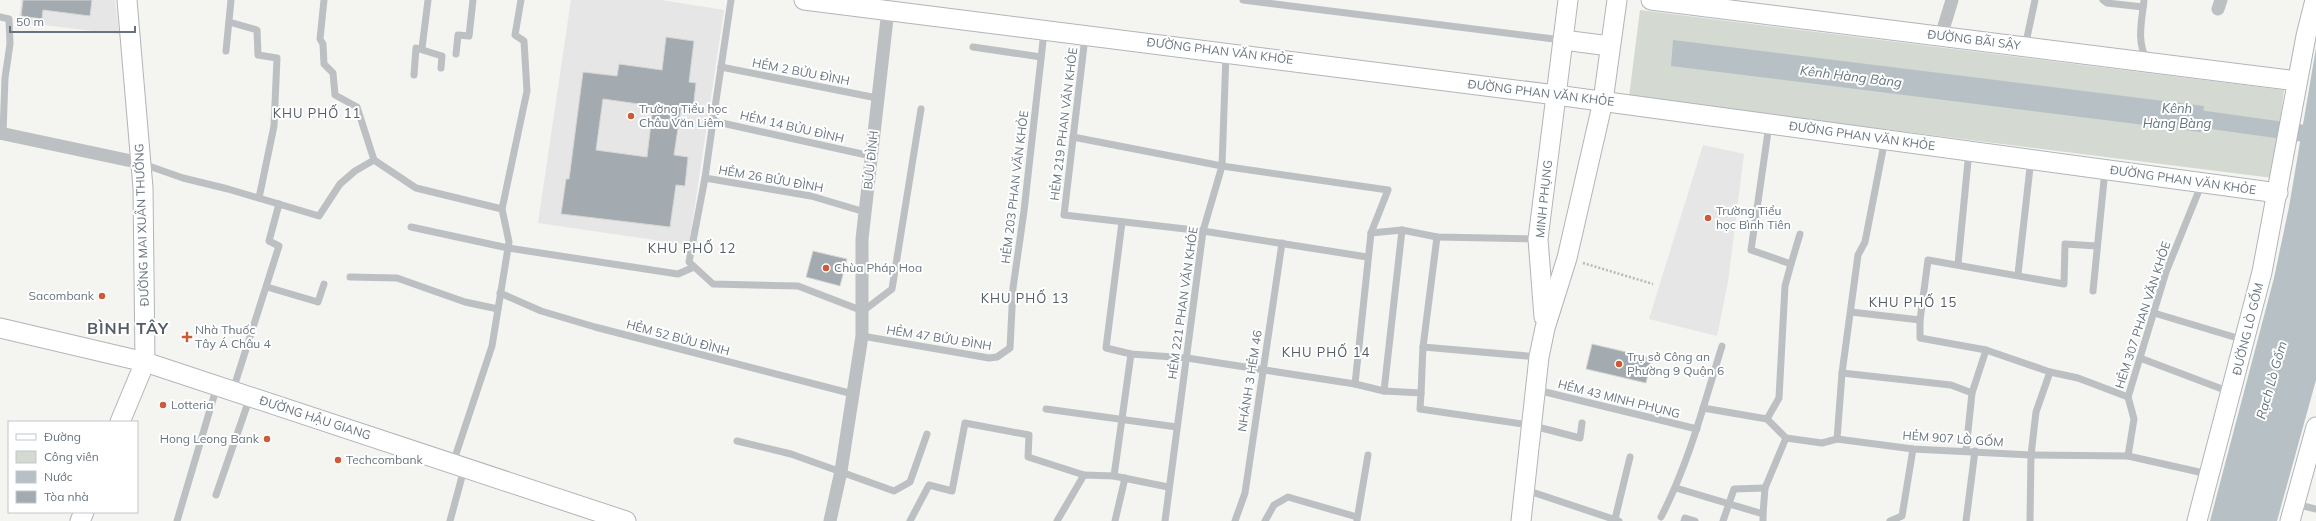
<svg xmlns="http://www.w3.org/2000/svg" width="2316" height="521" viewBox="0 0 2316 521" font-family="Mulish,sans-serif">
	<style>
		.built { fill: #e5e6e5 }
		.green { fill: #d4d9d1 }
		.water { fill: #b7c0c4 }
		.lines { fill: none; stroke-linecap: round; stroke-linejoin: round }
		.canal { stroke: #b7c0c4; stroke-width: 17 }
		.building { fill: #a4abb0; stroke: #d6d6d4; fill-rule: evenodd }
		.secondary-casing { stroke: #b1b5b9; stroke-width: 21 }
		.path { stroke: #b6b9bb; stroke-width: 2.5; stroke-dasharray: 2 2; stroke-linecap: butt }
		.lane { stroke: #bcc0c3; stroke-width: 7 }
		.street { stroke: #bcc0c3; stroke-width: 13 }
		.secondary { stroke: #fff; stroke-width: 19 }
		.poi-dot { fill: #ce5b38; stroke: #fff; stroke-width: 1.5 }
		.labels { text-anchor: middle; stroke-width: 4; stroke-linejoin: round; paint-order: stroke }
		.street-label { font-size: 12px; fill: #67747f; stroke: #fff }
		.poi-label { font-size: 12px; fill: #67747f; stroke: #fff; text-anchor: start }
		.water-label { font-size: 13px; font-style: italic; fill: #63757b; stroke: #fff }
		.neighbourhood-label { font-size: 13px; letter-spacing: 1px; fill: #545d65; stroke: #fff }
		.district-label { font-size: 16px; font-weight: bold; letter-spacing: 1px; fill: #545d65; stroke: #fff }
	</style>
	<rect width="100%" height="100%" fill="#f4f4f1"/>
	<g class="built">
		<polygon points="21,0 115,0 119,34 19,22"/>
		<polygon points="571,0 661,0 724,10 689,245 538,223"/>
		<polygon points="1703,145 1744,154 1728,282 1717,336 1649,319"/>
	</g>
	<polygon class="green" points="1640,10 2284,90 2273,178 1629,97"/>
	<g class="water">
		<polygon points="1673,40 2204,106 2201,132 1671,66"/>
		<polygon points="2316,48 2316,380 2277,521 2210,521 2274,278 2289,207"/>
	</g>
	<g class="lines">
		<polyline class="canal" points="2180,116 2316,135"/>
	</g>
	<g class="building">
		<polygon points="23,0 92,0 90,16 43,10 42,19 21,16"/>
		<path d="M666 37 694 41 689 82 696 83 693 110 681 108 674 155 688 157 685 186 676 185 670 227 561 214 566 179H569L583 72 617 76 619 64 662 70ZM603 99 653 106 647 157 596 150Z"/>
		<polygon points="813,251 847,259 840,286 806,277"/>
		<polygon points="1592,344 1652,358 1646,383 1586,369"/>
	</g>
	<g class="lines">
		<defs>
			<g id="secondary">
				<polyline points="804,0 1556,95 2278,193"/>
				<polyline points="1651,0 2297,81"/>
				<polyline points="1563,40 1610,46"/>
				<polyline points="1544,317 1538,239 1568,0"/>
				<polyline points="0,328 145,362 626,521"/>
				<polyline points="120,422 145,362 143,188 127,0"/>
				<polyline points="80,521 84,512"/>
				<polyline points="1521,521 1539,357 1545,328 1567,258 1603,101 1617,0"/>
				<polyline points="2197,521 2262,272 2306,36 2315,0"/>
				<polyline points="2290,521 2316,427"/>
			</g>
		</defs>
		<use href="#secondary" class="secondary-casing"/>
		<polyline class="path" points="1583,263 1653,284"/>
		<g class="lane">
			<polyline points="324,0 320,39 323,44 324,64 333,73 335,95 357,107 374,160"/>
			<polyline points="731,0 713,121 871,156"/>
			<polyline points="1243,0 1562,40"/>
			<polyline points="2103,0 2107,3 2143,7"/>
			<path d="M2144 0C2142 21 2136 41 2147 60"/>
			<polyline points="0,17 9,19 10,44 5,78 3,133"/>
			<polyline points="229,22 257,30 258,55 277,58 274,126 259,198"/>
			<polyline points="1085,37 1064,215 1203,231 1367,257"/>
			<polyline points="973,47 1041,57"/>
			<polyline points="2025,47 2035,0"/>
			<polyline points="422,48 428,0"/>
			<polyline points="226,51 231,0"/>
			<polyline points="456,54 458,35 469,36 473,0"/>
			<polyline points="721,67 877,98"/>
			<polyline points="414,75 416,48 442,56 441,68"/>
			<polyline points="713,121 705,178 811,196 865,212"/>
			<polyline points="1073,137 1222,166 1388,190 1371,233 1402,230 1437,237 1538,239"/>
			<polyline points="374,160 416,188 502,209"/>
			<polyline points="143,164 183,178 228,189 319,216 340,184 355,171 374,160"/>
			<polyline points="705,178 689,262 713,284 798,286 863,311 892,289 921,109"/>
			<polyline points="1122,222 1106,348 1131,354 1187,358 1355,384 1384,391 1421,393 1420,409 1530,425 1580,438 1582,423"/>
			<polyline points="411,227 508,248 678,274 694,267"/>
			<polyline points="1791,264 1800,234"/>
			<polyline points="1958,264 1969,151"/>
			<polyline points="2018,274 2031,159"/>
			<polyline points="350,277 397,278 465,302 498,309"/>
			<polyline points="267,287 318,302 324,284"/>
			<polyline points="2093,291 2105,170"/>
			<polyline points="500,293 541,311 595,327 853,394"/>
			<polyline points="1851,312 1920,320 1920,338 1986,350 2050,372 2078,378 2128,397"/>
			<polyline points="2154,313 2244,340"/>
			<polyline points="1920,320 1928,260 2064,284 2065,244 2097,246"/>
			<polyline points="862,336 989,358 997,357 1010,348 1013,288 1024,211 1044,32"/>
			<polyline points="1423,347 1539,357"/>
			<polyline points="2140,358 2230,392"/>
			<polyline points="1842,373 1951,385 1972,393 1966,450"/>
			<polyline points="1355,384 1371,233"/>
			<polyline points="233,390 279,246 269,241 279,204"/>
			<polyline points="1537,390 1697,429"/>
			<polyline points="1384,391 1402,230"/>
			<polyline points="1421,393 1423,347 1437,237"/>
			<polyline points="1972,393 1986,350"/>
			<polyline points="1703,408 1767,419 1786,438 1822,443 1837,439 1913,449 2031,455 2128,456 2208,474"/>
			<polyline points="1046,409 1177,427"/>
			<polyline points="1767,419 1779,398 1785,286 1791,264 1751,250 1769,125"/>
			<polyline points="1837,439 1842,373 1858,255 1865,242 1885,139"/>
			<polyline points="737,441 791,454 894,491 910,482 927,434"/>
			<polyline points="2128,456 2134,419 2128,397 2166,272 2202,183"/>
			<polyline points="453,463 492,346 509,242 502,209 527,91 524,41 515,35 521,0"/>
			<polyline points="1114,476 1131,354"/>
			<polyline points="1676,488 1763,514 1763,521"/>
			<polyline points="1526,490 1619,521"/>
			<polyline points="216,495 250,397"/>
			<polyline points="2295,504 2316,509"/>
			<polyline points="1763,514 1765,488 1786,438"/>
			<path d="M1661 517C1689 463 1704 404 1722 346"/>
			<polyline points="1615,519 1630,457"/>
			<polyline points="1357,520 1368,455"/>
			<polyline points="177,521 217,386"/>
			<polyline points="450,521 464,469"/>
			<polyline points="910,521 929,485 952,491 965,423 1029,435 1028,457 1084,475"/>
			<polyline points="1057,521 1084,475 1114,476 1168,487"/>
			<polyline points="1115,521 1125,478"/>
			<polyline points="1165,521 1203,231 1222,166 1226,54"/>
			<polyline points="1235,521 1245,493 1282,243"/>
			<polyline points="1265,521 1274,505 1288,497 1357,517"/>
			<polyline points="1684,521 1685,518 1695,521"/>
			<polyline points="1723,521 1734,489 1765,488"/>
			<polyline points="1890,521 1902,516 1913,449"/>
			<polyline points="1966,521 1975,451"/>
			<polyline points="2030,521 2031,455 2036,412 2050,372"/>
		</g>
		<g class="street">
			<polyline points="2218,9 2221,0"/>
			<polyline points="1941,36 1952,0"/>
			<polyline points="0,133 141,163"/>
			<polyline points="830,521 841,471 862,336 862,239 888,10"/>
		</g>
		<use href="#secondary" class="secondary"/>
	</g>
	<g class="poi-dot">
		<circle cx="631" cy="116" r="4"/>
		<circle cx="1708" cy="218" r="4"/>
		<circle cx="826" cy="268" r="4"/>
		<circle cx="102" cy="296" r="4"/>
		<path d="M185 331h4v4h4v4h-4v4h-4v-4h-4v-4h4z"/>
		<circle cx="1619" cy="364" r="4"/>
		<circle cx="163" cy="405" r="4"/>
		<circle cx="267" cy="439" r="4"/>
		<circle cx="338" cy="460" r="4"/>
	</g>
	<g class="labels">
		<g class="street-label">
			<text transform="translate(1974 40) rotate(7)" y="4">ĐƯỜNG BÃI SẬY</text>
			<text transform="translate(1220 51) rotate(7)" y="4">ĐƯỜNG PHAN VĂN KHỎE</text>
			<text transform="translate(801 72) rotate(11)" y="4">HẺM 2 BỬU ĐÌNH</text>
			<text transform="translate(1541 93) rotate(7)" y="4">ĐƯỜNG PHAN VĂN KHỎE</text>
			<text transform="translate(1064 124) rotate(-83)" y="4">HẺM 219 PHAN VĂN KHỎE</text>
			<text transform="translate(792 127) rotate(13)" y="4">HẺM 14 BỬU ĐÌNH</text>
			<text transform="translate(1862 136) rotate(8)" y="4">ĐƯỜNG PHAN VĂN KHỎE</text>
			<text transform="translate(871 160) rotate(-84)" y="4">BỬU ĐÌNH</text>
			<text transform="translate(771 179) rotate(10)" y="4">HẺM 26 BỬU ĐÌNH</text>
			<text transform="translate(2183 180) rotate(8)" y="4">ĐƯỜNG PHAN VĂN KHỎE</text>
			<text transform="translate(1015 187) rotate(-83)" y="4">HẺM 203 PHAN VĂN KHỎE</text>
			<text transform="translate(1544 199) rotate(-84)" y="4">MINH PHỤNG</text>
			<text transform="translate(142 225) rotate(-92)" y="4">ĐƯỜNG MAI XUÂN THƯỞNG</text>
			<text transform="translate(1183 303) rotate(-82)" y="4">HẺM 221 PHAN VĂN KHỎE</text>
			<text transform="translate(2143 315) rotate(-72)" y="4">HẺM 307 PHAN VĂN KHỎE</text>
			<text transform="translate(2248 329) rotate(-76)" y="4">ĐƯỜNG LÒ GỐM</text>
			<text transform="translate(678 338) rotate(15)" y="4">HẺM 52 BỬU ĐÌNH</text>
			<text transform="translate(939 338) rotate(9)" y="4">HẺM 47 BỬU ĐÌNH</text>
			<text transform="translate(1250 381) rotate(-81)" y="4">NHÁNH 3 HẺM 46</text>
			<text transform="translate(1619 399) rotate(14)" y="4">HẺM 43 MINH PHỤNG</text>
			<text transform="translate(315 418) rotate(18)" y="4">ĐƯỜNG HẬU GIANG</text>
			<text transform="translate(1953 439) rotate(4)" y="4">HẺM 907 LÒ GỐM</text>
		</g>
		<g class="poi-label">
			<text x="639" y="113">Trường Tiểu học<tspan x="639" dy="14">Châu Văn Liêm</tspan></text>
			<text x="1716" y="215">Trường Tiểu<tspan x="1716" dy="14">học Bình Tiên</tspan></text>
			<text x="834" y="272">Chùa Pháp Hoa</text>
			<text x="94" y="300" text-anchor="end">Sacombank</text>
			<text x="195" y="334">Nhà Thuốc<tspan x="195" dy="14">Tây Á Châu 4</tspan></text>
			<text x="1627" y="361">Trụ sở Công an<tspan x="1627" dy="14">Phường 9 Quận 6</tspan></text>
			<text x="171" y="409">Lotteria</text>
			<text x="259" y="443" text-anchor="end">Hong Leong Bank</text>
			<text x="346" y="464">Techcombank</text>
		</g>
		<g class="water-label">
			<text transform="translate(1851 76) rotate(7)" y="5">Kênh Hàng Bàng</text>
			<text x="2177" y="113">Kênh<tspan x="2177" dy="15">Hàng Bàng</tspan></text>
			<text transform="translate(2271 380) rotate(-74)" y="5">Rạch Lò Gốm</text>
		</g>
		<g class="neighbourhood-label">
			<text x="317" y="118">KHU PHỐ 11</text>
			<text x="692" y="253">KHU PHỐ 12</text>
			<text x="1025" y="303">KHU PHỐ 13</text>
			<text x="1913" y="307">KHU PHỐ 15</text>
			<text x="1326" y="357">KHU PHỐ 14</text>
		</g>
		<g class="district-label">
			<text x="128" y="334">BÌNH TÂY</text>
		</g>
	</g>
	<rect x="8" y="421" width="130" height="92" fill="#ffffff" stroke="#c2c7cc"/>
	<rect x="16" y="434" width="20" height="6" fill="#ffffff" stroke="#c2c7cc"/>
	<text x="44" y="441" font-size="12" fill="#67747f">Đường</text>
	<rect x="16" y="451" width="20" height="12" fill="#d4d9d1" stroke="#c2c7cc"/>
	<text x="44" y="461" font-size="12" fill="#67747f">Công viên</text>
	<rect x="16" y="471" width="20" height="12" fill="#b7c0c4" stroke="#c2c7cc"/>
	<text x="44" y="481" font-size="12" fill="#67747f">Nước</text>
	<rect x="16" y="491" width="20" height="12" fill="#a4abb0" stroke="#c2c7cc"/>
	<text x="44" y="501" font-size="12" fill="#67747f">Tòa nhà</text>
	<path d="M10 26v6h125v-6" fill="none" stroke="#67747f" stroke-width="2"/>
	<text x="16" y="26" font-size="12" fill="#67747f" stroke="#ffffff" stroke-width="3" paint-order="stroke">50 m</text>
</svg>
